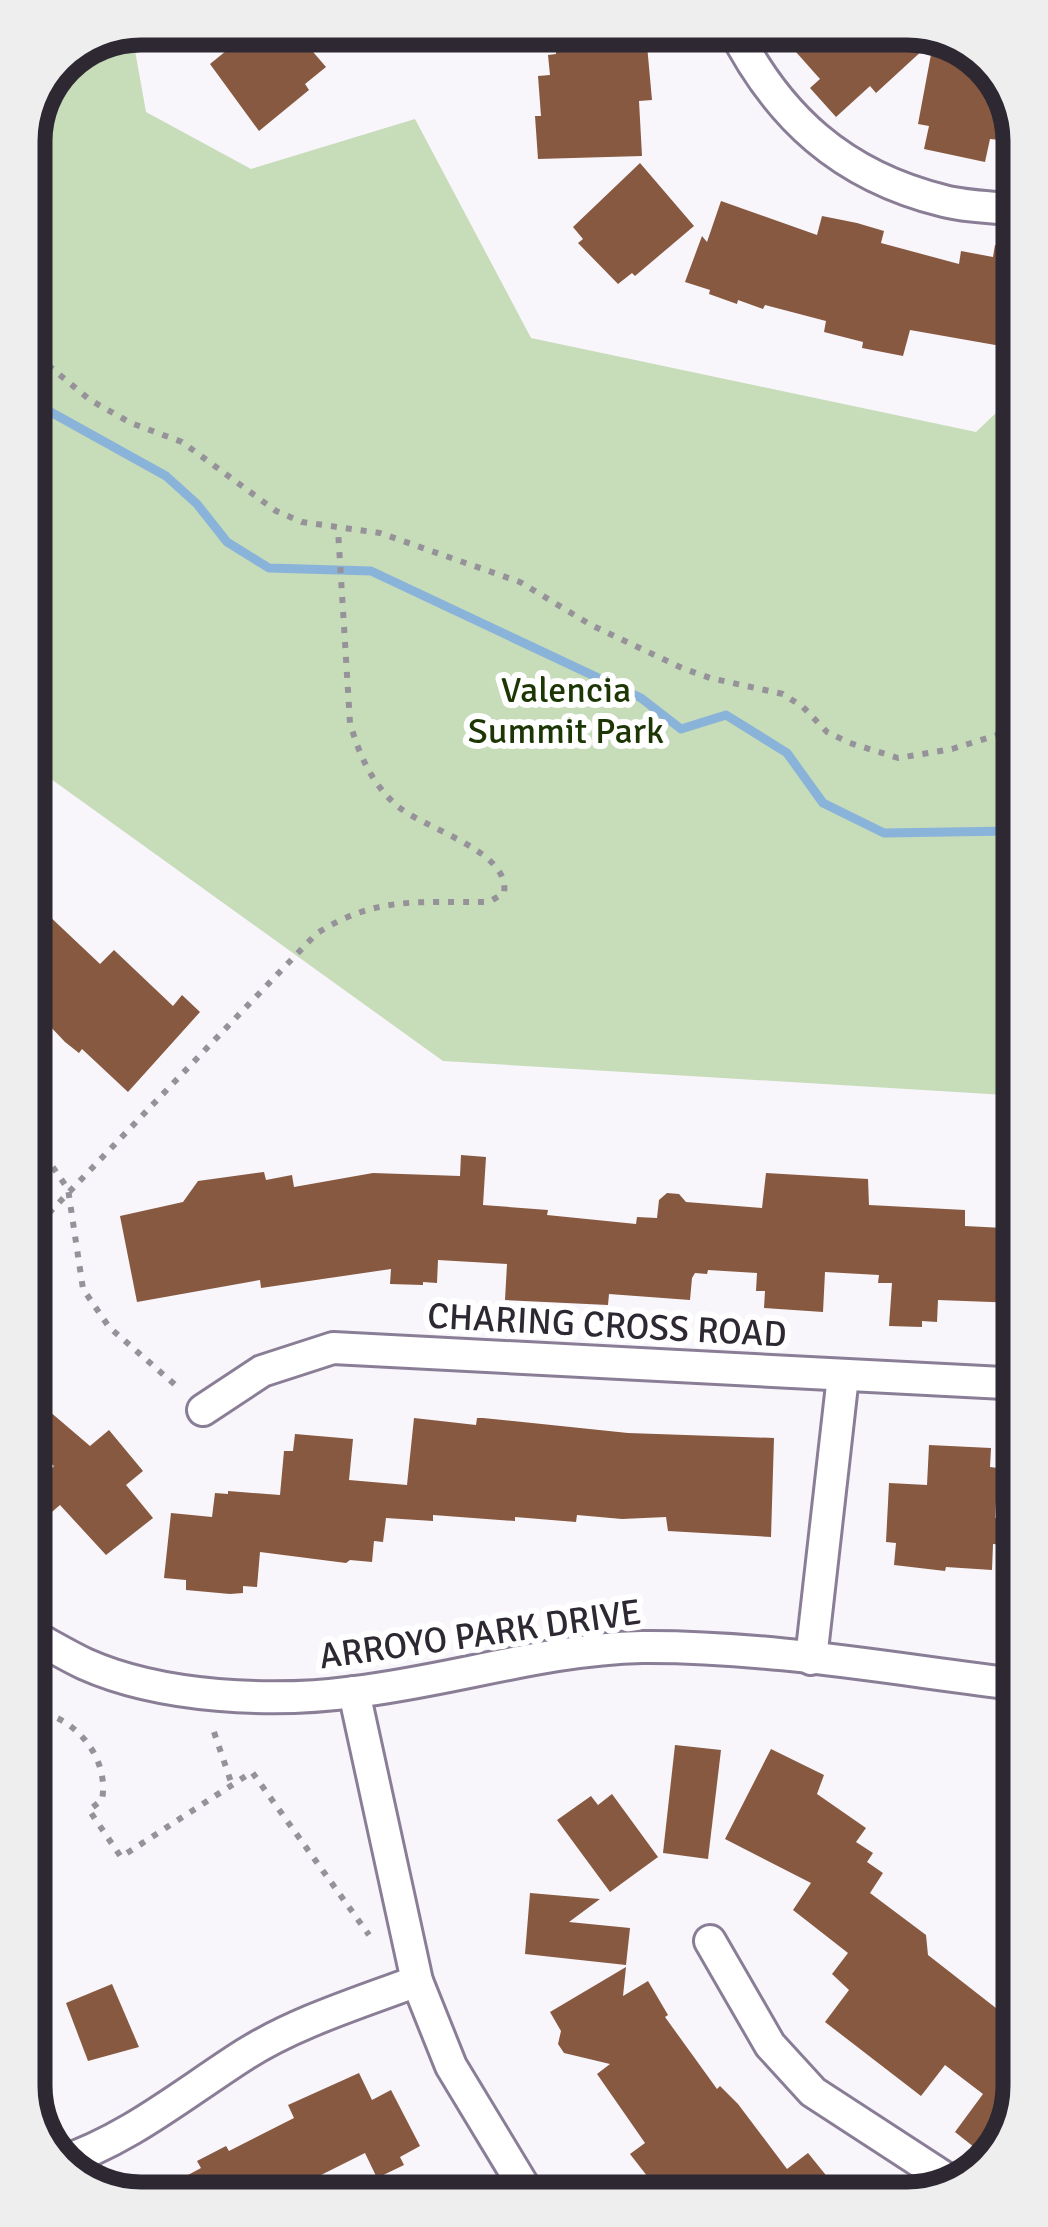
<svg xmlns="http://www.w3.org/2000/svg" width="1048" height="2227" viewBox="0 0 1048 2227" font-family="Signika,sans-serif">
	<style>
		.green { fill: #c7dcb9 }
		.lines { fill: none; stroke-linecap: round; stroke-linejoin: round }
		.stream { stroke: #8ab3da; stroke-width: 9 }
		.building { fill: #875940 }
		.minor-casing { stroke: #8a7e97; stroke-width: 36 }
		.path { stroke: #96929a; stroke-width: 6; stroke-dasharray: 6 9; stroke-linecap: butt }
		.minor { stroke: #fff; stroke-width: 30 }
		.labels { text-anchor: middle; stroke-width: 12; stroke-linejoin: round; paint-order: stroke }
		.park-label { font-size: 36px; fill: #1c3604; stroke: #fff }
		.street-label { font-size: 36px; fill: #2d2832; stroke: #fff }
		.rim { fill: none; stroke: #2d2832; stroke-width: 15 }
	</style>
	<rect width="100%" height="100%" fill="#f8f5fb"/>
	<polygon class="green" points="131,28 146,112 251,169 415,119 531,338 976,432 1018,392 1021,1096 443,1061 26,761 24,134 59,58"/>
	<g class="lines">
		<polyline class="stream" points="25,389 38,405 166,476 197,504 227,542 269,568 371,571 641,698 681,729 726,715 787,753 823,803 884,833 1012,831 1020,834"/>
	</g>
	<g class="building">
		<polygon points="259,24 289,24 326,67 305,84 309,90 259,131 210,64"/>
		<polygon points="826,24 915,24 895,42 925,48 876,93 870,86 836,117 810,88 820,79 796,52"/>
		<polygon points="620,29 621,47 647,45 652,100 639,101 642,156 538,159 535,116 541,116 538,76 550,75 548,55 556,54 555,39 569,38 568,33"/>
		<polygon points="932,49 987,60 1009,91 1000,140 990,139 985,162 924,149 929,126 918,124"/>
		<polygon points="640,163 694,226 635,276 632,273 618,284 578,243 583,239 573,227"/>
		<polygon points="721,201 817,235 822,216 857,223 884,231 881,243 959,264 961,251 993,257 995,245 1018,249 1018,349 910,330 903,356 862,348 863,342 824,332 826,321 765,305 763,309 738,300 737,304 709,294 710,290 685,282 702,236 707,242"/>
		<polygon points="27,895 100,964 114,950 173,1006 182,995 200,1012 128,1092 82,1049 79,1053 65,1042 48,1024 52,1021 27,997"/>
		<polygon points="461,1155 486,1157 483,1205 548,1210 547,1215 636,1224 637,1217 657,1218 659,1200 667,1193 679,1194 686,1202 762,1208 766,1173 868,1179 869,1205 965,1210 965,1226 1021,1229 1021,1303 938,1300 937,1322 922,1321 922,1327 889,1326 892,1283 878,1283 879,1275 825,1272 823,1312 764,1308 765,1291 756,1291 757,1273 708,1270 707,1274 695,1273 692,1278 690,1300 609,1294 608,1305 505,1300 507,1264 438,1260 437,1283 423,1282 423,1285 390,1284 391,1269 261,1288 260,1280 137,1302 120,1216 183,1202 198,1181 264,1172 266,1180 292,1175 294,1187 373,1173 460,1176"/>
		<polygon points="28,1393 90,1446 109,1430 143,1471 126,1485 153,1518 106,1555 60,1505 46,1517 28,1495 54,1466 28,1445"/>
		<polygon points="414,1418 476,1425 477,1418 483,1418 628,1433 774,1438 771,1537 668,1531 666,1517 622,1519 577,1515 576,1522 515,1517 515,1521 433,1515 433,1521 386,1518 383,1542 374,1541 372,1562 350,1560 346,1563 260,1552 257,1587 243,1586 243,1593 230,1594 186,1590 186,1580 164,1578 171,1513 212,1517 215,1493 228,1494 228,1491 280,1495 284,1451 293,1451 295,1434 353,1439 349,1480 407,1485"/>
		<polygon points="929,1445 991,1448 990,1467 998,1468 995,1518 1022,1518 1022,1546 993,1544 992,1570 946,1567 945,1571 894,1565 896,1543 886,1542 889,1483 927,1485"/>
		<polygon points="675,1745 721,1750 708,1859 663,1853"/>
		<polygon points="771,1749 824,1775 817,1794 866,1828 856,1842 873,1853 867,1862 883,1873 870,1893 926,1935 928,1955 1024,2030 1024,2093 1018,2109 984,2155 955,2132 983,2094 945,2065 921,2096 825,2022 849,1990 832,1974 848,1953 793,1910 811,1883 725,1839"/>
		<polygon points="612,1794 658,1857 610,1892 557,1820 591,1796 598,1805"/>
		<polygon points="530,1893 600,1899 569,1922 630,1928 626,1965 525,1954"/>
		<polygon points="626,1967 623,1996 648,1981 668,2015 665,2017 717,2089 720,2086 738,2104 787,2169 808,2153 829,2179 805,2198 665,2199 630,2154 645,2143 597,2074 610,2064 564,2053 558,2044 561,2031 550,2012"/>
		<polygon points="112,1984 139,2047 88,2061 66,2003"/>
		<polygon points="359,2073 372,2100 391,2090 420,2146 400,2157 404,2165 377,2178 365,2153 267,2202 136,2203 201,2168 197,2161 226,2146 229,2151 294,2118 288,2105"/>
	</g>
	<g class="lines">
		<defs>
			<g id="minor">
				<path d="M731 24C777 117 842 176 944 201 967 207 994 207 1018 210"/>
				<polyline points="203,1410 262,1371 333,1348 1022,1384"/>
				<path d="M29 1634C48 1644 66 1655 85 1664 161 1698 273 1703 354 1692 450 1681 545 1649 642 1647 769 1646 897 1670 1023 1685"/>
				<polyline points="811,1659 843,1376"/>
				<polyline points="354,1692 417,1981 451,2066 532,2200"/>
				<polyline points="710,1941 770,2045 813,2092 959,2187"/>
				<path d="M58 2163C128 2140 183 2094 244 2055 296 2022 359 2003 417 1981"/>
			</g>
		</defs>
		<use href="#minor" class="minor-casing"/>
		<g class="path">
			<polyline points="25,346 90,400 131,423 182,442 276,511 302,522 380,533 520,582 591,625 682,668 710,678 783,694 803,707 827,732 850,743 898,758 952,749 1000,734 1020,722"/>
			<polyline points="1004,734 1020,733"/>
			<polyline points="27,1130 68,1189 83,1289 109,1327 181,1390"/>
			<path d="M28 1235 316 934C376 895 421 903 489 902L504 893C511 850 422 829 395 804 371 782 359 754 350 723L338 530"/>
			<polyline points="35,1709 45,1686"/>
			<path d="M29 1710C73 1714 110 1756 102 1800L89 1810 121 1857 252 1772 369 1935"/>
			<polyline points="214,1732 232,1785"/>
		</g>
		<use href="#minor" class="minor"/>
	</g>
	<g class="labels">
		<g class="park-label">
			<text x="566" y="702">Valencia<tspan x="566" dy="41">Summit Park</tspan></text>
		</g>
		<g class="street-label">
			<text transform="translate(607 1324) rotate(3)" y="13">CHARING CROSS ROAD</text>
			<text transform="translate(480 1633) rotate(-8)" y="13">ARROYO PARK DRIVE</text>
		</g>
	</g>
	<path d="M0 0H1048V2227H0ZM141 45H907A96 96 0 0 1 1003 141V2086A96 96 0 0 1 907 2182H141A96 96 0 0 1 45 2086V141A96 96 0 0 1 141 45Z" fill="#eeeeef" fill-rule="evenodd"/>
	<path class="rim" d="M141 45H907A96 96 0 0 1 1003 141V2086A96 96 0 0 1 907 2182H141A96 96 0 0 1 45 2086V141A96 96 0 0 1 141 45Z"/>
</svg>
